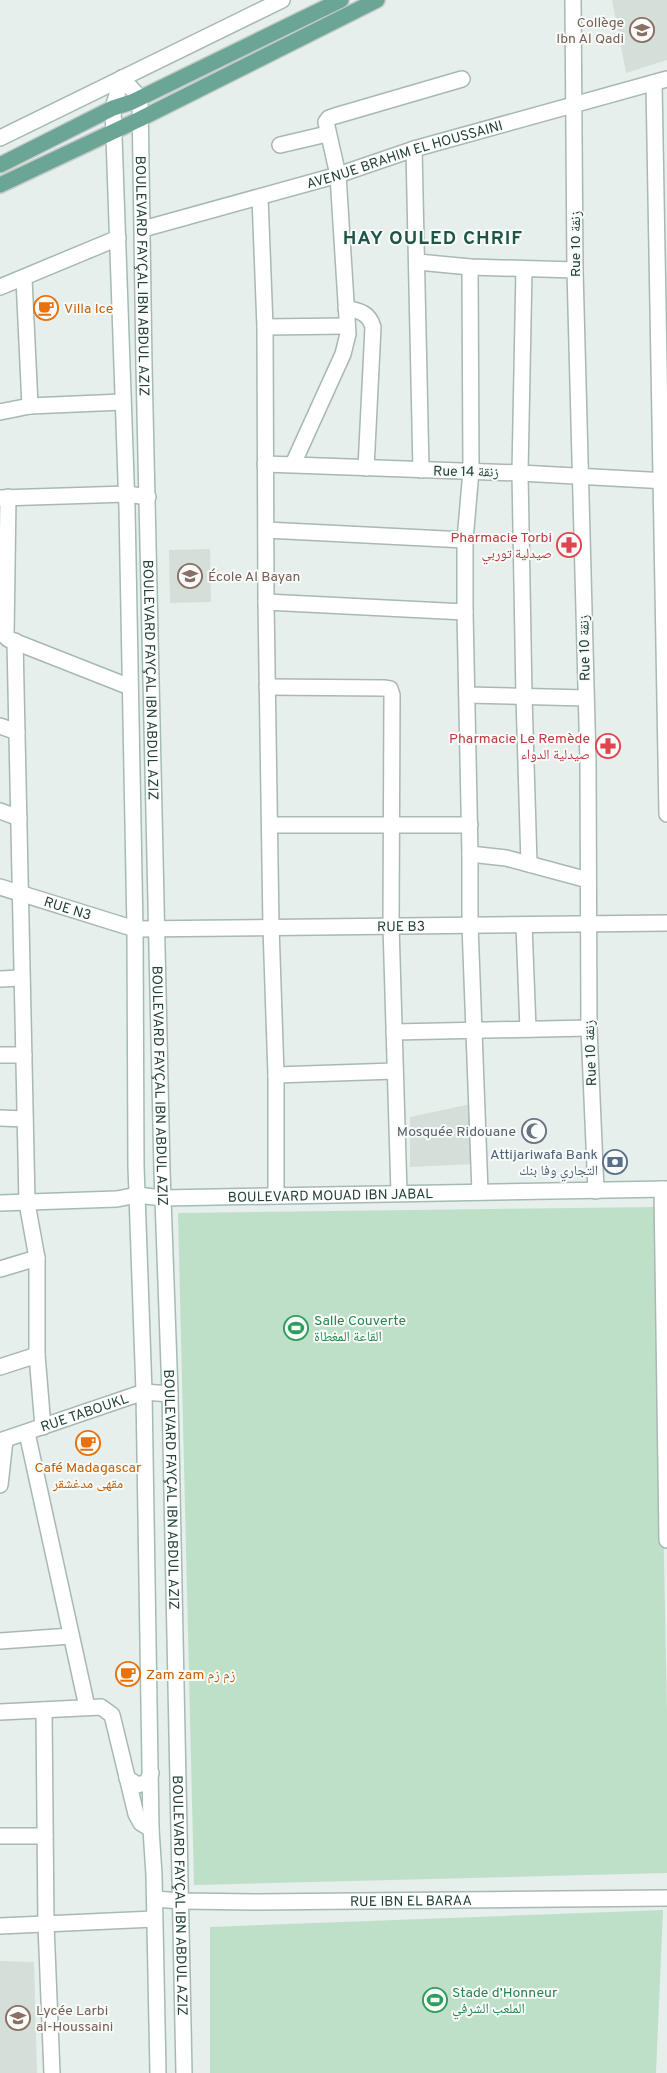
<svg xmlns="http://www.w3.org/2000/svg" width="667" height="2073" viewBox="0 0 667 2073" font-family="Overpass,'Noto Naskh Arabic',sans-serif">
	<style>
		.built { fill: #d4dfda }
		.grass { fill: #bfe0c8 }
		.lines { fill: none; stroke-linecap: round; stroke-linejoin: round }
		.minor-casing { stroke: #a8b8b2; stroke-width: 18 }
		.tertiary-casing { stroke: #a8b8b2; stroke-width: 18 }
		.secondary-casing { stroke: #a4bbb3; stroke-width: 18 }
		.primary-casing { stroke: #c2cac8; stroke-width: 18 }
		.minor { stroke: #fff; stroke-width: 15 }
		.tertiary { stroke: #fff; stroke-width: 15 }
		.secondary { stroke: #fff; stroke-width: 15 }
		.primary { stroke: #6aa596; stroke-width: 15 }
		.labels { text-anchor: middle; stroke-width: 4; stroke-linejoin: round; paint-order: stroke }
		.education-label { font-size: 14px; fill: #785e54; stroke: #f7fbf9; text-anchor: start }
		.street-label { font-size: 14px; fill: #24423a; stroke: #f7fbf9 }
		.food-label { font-size: 14px; fill: #c56008; stroke: #f7fbf9; text-anchor: start }
		.health-label { font-size: 14px; fill: #be3a42; stroke: #f7fbf9; text-anchor: end }
		.worship-label { font-size: 14px; fill: #5b616d; stroke: #f7fbf9; text-anchor: end }
		.service-label { font-size: 14px; fill: #4e5e75; stroke: #f7fbf9; text-anchor: end }
		.leisure-label { font-size: 14px; fill: #27864d; stroke: #f7fbf9; text-anchor: start }
		.district-label { font-size: 19px; font-weight: bold; letter-spacing: 1px; fill: #1f5548; stroke: #f7fbf9 }
	</style>
	<rect width="100%" height="100%" fill="#e6efeb"/>
	<g class="built">
		<polygon points="612,0 667,0 667,60 626,73"/>
		<polygon points="210,549 211,602 170,603 169,550"/>
		<polygon points="471,1104 475,1164 410,1167 410,1117"/>
		<polygon points="0,1961 34,1962 37,2073 0,2073"/>
	</g>
	<g class="grass">
		<polygon points="657,1207 667,1711 667,1873 194,1885 178,1213"/>
		<polygon points="663,1910 656,2073 210,2073 210,1927"/>
	</g>
	<g class="lines">
		<defs>
			<g id="minor">
				<polyline points="122,78 140,98"/>
				<polyline points="654,83 667,814"/>
				<polyline points="113,108 122,78"/>
				<polyline points="0,138 282,0"/>
				<polyline points="280,145 327,134"/>
				<polyline points="414,149 421,470"/>
				<polyline points="260,197 265,327 266,602 271,927 276,1075 276,1196"/>
				<polyline points="418,262 470,267 575,270"/>
				<polyline points="470,267 471,471 465,540 465,612 470,854 470,925 480,1192"/>
				<polyline points="524,269 520,473 524,697 529,864"/>
				<polyline points="24,279 30,406"/>
				<polyline points="0,287 118,238"/>
				<path d="M346 308C360 311 369 313 373 327L366 468"/>
				<polyline points="265,327 347,326"/>
				<polyline points="0,412 30,406 122,402"/>
				<polyline points="265,464 520,473 667,481"/>
				<polyline points="293,464 343,354 348,334 338,175 326,122 329,118 335,116 462,79"/>
				<polyline points="0,498 127,494 148,497"/>
				<polyline points="266,530 465,540"/>
				<polyline points="266,602 465,612"/>
				<polyline points="6,637 8,497"/>
				<polyline points="8,639 130,687"/>
				<polyline points="15,641 27,1203 37,1258 37,1355 43,1427"/>
				<polyline points="267,687 384,688 390,689 392,695 391,926 399,1193"/>
				<polyline points="467,695 585,698"/>
				<polyline points="0,726 17,732"/>
				<polyline points="0,811 19,818"/>
				<polyline points="270,825 470,825"/>
				<polyline points="470,854 506,858 588,880"/>
				<path id="s1" d="M0 887 135 929"/>
				<polyline points="524,925 528,1029"/>
				<polyline points="0,979 21,978"/>
				<polyline points="394,1032 589,1028"/>
				<polyline points="0,1055 24,1055"/>
				<polyline points="276,1075 395,1071"/>
				<polyline points="0,1118 25,1119"/>
				<polyline points="0,1269 37,1258"/>
				<polyline points="0,1367 37,1355"/>
				<polyline points="27,1433 87,1707"/>
				<polyline points="0,1485 5,1440"/>
				<polyline points="0,1641 71,1636"/>
				<polyline points="44,1710 46,1925 52,2073"/>
				<polyline points="0,1712 101,1707 112,1715 136,1814 141,1823 151,1829"/>
				<polyline points="0,1836 45,1836"/>
				<polyline points="0,1926 154,1919"/>
			</g>
			<g id="tertiary">
				<polyline points="573,0 575,270 588,762 589,1028 596,1191"/>
				<path id="s2" d="M143 229 338 175 414 149 667 79"/>
				<path id="s3" d="M135 929 667 923"/>
				<polyline points="662,1189 667,1540"/>
				<path id="s4" d="M0 1441 144 1392 170 1394"/>
				<path id="s5" d="M155 1899 181 1901 257 1902 667 1898"/>
			</g>
			<g id="secondary">
				<path id="s6" d="M140 98 144 366 162 1171 170 1394 184 2073"/>
				<polyline points="113,108 127,508 135,929 136,1166 144,1392 151,1829 154,1875 158,2073"/>
				<path id="s7" d="M0 1203 117 1199 137 1195 163 1198 667 1189"/>
				<polyline points="127,1778 138,1785 147,1782 151,1773"/>
			</g>
			<g id="primary">
				<polyline points="0,165 113,108 132,102 341,0"/>
				<polyline points="0,185 140,119 377,0"/>
			</g>
		</defs>
		<use href="#minor" class="minor-casing"/>
		<use href="#tertiary" class="tertiary-casing"/>
		<use href="#secondary" class="secondary-casing"/>
		<use href="#primary" class="primary-casing"/>
		<use href="#minor" class="minor"/>
		<use href="#tertiary" class="tertiary"/>
		<use href="#secondary" class="secondary"/>
		<use href="#primary" class="primary"/>
	</g>
	<defs>
		<symbol id="school-ring" viewBox="-11 -11 22 22"><circle r="9.5" fill="#f7fbf9" stroke="#8d6e63" stroke-width="1.5"/><path d="M0-5L7-2L0 1L-7-2ZM-4 1L0 2.5L4 1V4Q0 6-4 4Z" fill="#8d6e63"/></symbol>
		<symbol id="cafe-ring" viewBox="-11 -11 22 22"><circle r="9.5" fill="#f7fbf9" stroke="#e8710a" stroke-width="1.5"/><path d="M-5.5-4.5H6V0H3Q3 3.5 0 3.5H-2.5Q-5.5 3.5-5.5 0ZM3-3.2v2h1.7v-2ZM-6 4.5H4V6H-6Z" fill="#e8710a"/></symbol>
		<symbol id="pharmacy-ring" viewBox="-11 -11 22 22"><circle r="9.5" fill="#f7fbf9" stroke="#e0444e" stroke-width="1.5"/><path d="M-2-6h4v4h4v4h-4v4h-4v-4h-4v-4h4Z" fill="#e0444e"/></symbol>
		<symbol id="mosque-ring" viewBox="-11 -11 22 22"><circle r="9.5" fill="#f7fbf9" stroke="#6b7280" stroke-width="1.5"/><path d="M3.5-4.9A6 6 0 1 0 3.5 4.9A5 5 0 1 1 3.5-4.9Z" fill="#6b7280"/></symbol>
		<symbol id="bank-ring" viewBox="-11 -11 22 22"><circle r="9.5" fill="#f7fbf9" stroke="#5c6f8a" stroke-width="1.5"/><path d="M-6-4H6V4H-6ZM0-2.3a2.3 2.3 0 1 0 0 4.6a2.3 2.3 0 1 0 0-4.6Z" fill="#5c6f8a"/></symbol>
		<symbol id="stadium-ring" viewBox="-11 -11 22 22"><circle r="9.5" fill="#f7fbf9" stroke="#2e9e5b" stroke-width="1.5"/><path d="M0-5a6.5 5 0 1 0 0 10a6.5 5 0 1 0 0-10ZM-3.5-1.8h7v3.6h-7Z" fill="#2e9e5b"/></symbol>
	</defs>
	<g fill-rule="evenodd">
		<use href="#school-ring" x="628" y="16" width="28" height="28"/>
		<use href="#cafe-ring" x="32" y="294" width="28" height="28"/>
		<use href="#pharmacy-ring" x="555" y="531" width="28" height="28"/>
		<use href="#school-ring" x="176" y="562" width="28" height="28"/>
		<use href="#pharmacy-ring" x="594" y="732" width="28" height="28"/>
		<use href="#mosque-ring" x="520" y="1117" width="28" height="28"/>
		<use href="#bank-ring" x="601" y="1148" width="28" height="28"/>
		<use href="#stadium-ring" x="282" y="1314" width="28" height="28"/>
		<use href="#cafe-ring" x="74" y="1429" width="28" height="28"/>
		<use href="#cafe-ring" x="114" y="1660" width="28" height="28"/>
		<use href="#stadium-ring" x="421" y="1986" width="28" height="28"/>
		<use href="#school-ring" x="4" y="2004" width="28" height="28"/>
	</g>
	<g class="labels">
		<g class="education-label">
			<text x="624" y="27" text-anchor="end">Collège<tspan x="624" dy="16">Ibn Al Qadi</tspan></text>
			<text x="208" y="581">École Al Bayan</text>
			<text x="36" y="2015">Lycée Larbi<tspan x="36" dy="16">al-Houssaini</tspan></text>
		</g>
		<g class="street-label">
			<text dy="5" stroke="none"><textPath href="#s2" startOffset="272">AVENUE BRAHIM EL HOUSSAINI</textPath></text>
			<text transform="translate(575 244) rotate(-90)" y="5">Rue 10 زنقة</text>
			<text dy="5" stroke="none"><textPath href="#s6" startOffset="178">BOULEVARD FAYÇAL IBN ABDUL AZIZ</textPath></text>
			<text transform="translate(466 471) rotate(1)" y="5">Rue 14 زنقة</text>
			<text transform="translate(584 648) rotate(-91)" y="5">Rue 10 زنقة</text>
			<text dy="5" stroke="none"><textPath href="#s6" startOffset="582">BOULEVARD FAYÇAL IBN ABDUL AZIZ</textPath></text>
			<text dy="5" stroke="none"><textPath href="#s1" startOffset="71">RUE N3</textPath></text>
			<text dy="5" stroke="none"><textPath href="#s3" startOffset="266">RUE B3</textPath></text>
			<text transform="translate(590 1053) rotate(-92)" y="5">Rue 10 زنقة</text>
			<text dy="5" stroke="none"><textPath href="#s6" startOffset="988">BOULEVARD FAYÇAL IBN ABDUL AZIZ</textPath></text>
			<text dy="5" stroke="none"><textPath href="#s7" startOffset="331">BOULEVARD MOUAD IBN JABAL</textPath></text>
			<text dy="5" stroke="none"><textPath href="#s4" startOffset="89">RUE TABOUKL</textPath></text>
			<text dy="5" stroke="none"><textPath href="#s6" startOffset="1392">BOULEVARD FAYÇAL IBN ABDUL AZIZ</textPath></text>
			<text dy="5" stroke="none"><textPath href="#s6" startOffset="1798">BOULEVARD FAYÇAL IBN ABDUL AZIZ</textPath></text>
			<text dy="5" stroke="none"><textPath href="#s5" startOffset="256">RUE IBN EL BARAA</textPath></text>
		</g>
		<g class="food-label">
			<text x="64" y="313">Villa Ice</text>
			<text x="88" y="1472" text-anchor="middle">Café Madagascar<tspan x="88" dy="16">مقهى مدغشقر</tspan></text>
			<text x="146" y="1679">Zam zam زم زم</text>
		</g>
		<g class="health-label">
			<text x="552" y="542">Pharmacie Torbi<tspan x="552" dy="16">صيدلية توربي</tspan></text>
			<text x="590" y="743">Pharmacie Le Remède<tspan x="590" dy="16">صيدلية الدواء</tspan></text>
		</g>
		<g class="worship-label">
			<text x="516" y="1136">Mosquée Ridouane</text>
		</g>
		<g class="service-label">
			<text x="598" y="1159">Attijariwafa Bank<tspan x="598" dy="16">التجاري وفا بنك</tspan></text>
		</g>
		<g class="leisure-label">
			<text x="314" y="1325">Salle Couverte<tspan x="314" dy="16">القاعة المغطاة</tspan></text>
			<text x="452" y="1997">Stade d’Honneur<tspan x="452" dy="16">الملعب الشرفي</tspan></text>
		</g>
		<g class="district-label">
			<text x="433" y="244">HAY OULED CHRIF</text>
		</g>
	</g>
</svg>
